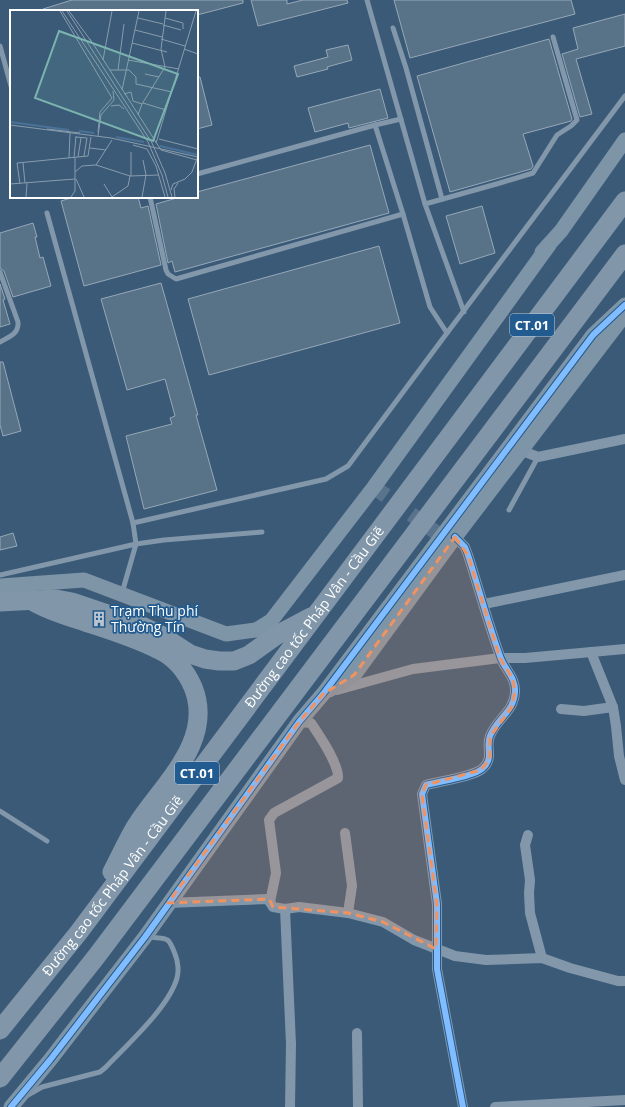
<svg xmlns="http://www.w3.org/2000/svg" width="625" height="1107" viewBox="0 0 625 1107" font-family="'Open Sans',sans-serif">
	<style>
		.building { fill: #587288; stroke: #96a8b8 }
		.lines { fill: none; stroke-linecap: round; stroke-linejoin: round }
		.secondary-tunnel { stroke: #58738b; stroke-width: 15; stroke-dasharray: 15 8; stroke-linecap: butt }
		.lane { stroke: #8297aa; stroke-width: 5 }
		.street { stroke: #8297aa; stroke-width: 10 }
		.secondary { stroke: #7e94a7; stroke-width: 15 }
		.highway { stroke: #8196a9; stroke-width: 19 }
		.cycleway-casing { stroke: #215b90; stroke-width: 8 }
		.cycleway { stroke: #80bcff; stroke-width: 6 }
		.marked { fill: #f09361; fill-opacity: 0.2; stroke: #f09361; stroke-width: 3; stroke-dasharray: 8 5; stroke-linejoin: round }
		.labels { text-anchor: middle; stroke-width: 3.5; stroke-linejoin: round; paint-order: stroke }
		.shield { fill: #215b90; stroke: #bccede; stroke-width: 1 }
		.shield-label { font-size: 13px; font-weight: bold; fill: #fff }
		.poi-label { font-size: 14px; fill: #fff; stroke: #215b90; text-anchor: start }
		.street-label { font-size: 14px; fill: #fff; stroke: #215b90 }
		.inset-river { fill: none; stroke: #4a7297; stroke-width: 2 }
		.inset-road { fill: none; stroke: #899cad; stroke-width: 1 }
		.view { fill: #7bb4af; fill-opacity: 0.15; stroke: #7bb4af; stroke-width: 2 }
		.inset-edge { fill: none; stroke: #fff; stroke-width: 2 }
	</style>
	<rect width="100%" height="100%" fill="#3a5a77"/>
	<g class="building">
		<polygon points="72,0 243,0 243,3 197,15 197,11 43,11 43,9"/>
		<polygon points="251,0 287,0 287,4 303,0 347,0 348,3 258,26"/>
		<polygon points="394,0 571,0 575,14 410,58"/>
		<polygon points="625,14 625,46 576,59 592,114 580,117 562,54 578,49 573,28"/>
		<polygon points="549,39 572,119 571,121 523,134 533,166 531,169 450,192 417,76"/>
		<polygon points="348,45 352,60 327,67 328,69 297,77 294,66 328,57 326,50"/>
		<polygon points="197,77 200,77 212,125 197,129"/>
		<polygon points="380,89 388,118 349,128 348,123 315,132 308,108"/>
		<polygon points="370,145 389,213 175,272 172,261 168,263 156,204 180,197 197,197 197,192"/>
		<polygon points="74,197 138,197 141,208 148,206 161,265 84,286 61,201"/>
		<polygon points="482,206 495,253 460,264 446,216"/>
		<polygon points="33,223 37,237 35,237 40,258 43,257 51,286 13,297 4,271 0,268 0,233"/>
		<polygon points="379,246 400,323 209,375 188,299"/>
		<polygon points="161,283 198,415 196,415 217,490 144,509 126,436 172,424 170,418 175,416 165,379 127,390 101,299"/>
		<polygon points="0,284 5,299 3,300 10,324 0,327"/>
		<polygon points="0,362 3,362 21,431 3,436 0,425"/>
		<polygon points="13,533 17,546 0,550 0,537"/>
	</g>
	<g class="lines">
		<polyline class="secondary-tunnel" points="374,487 441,536"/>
		<g class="lane">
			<polyline points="367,0 425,204 464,312"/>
			<polyline points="393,28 406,68 442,199"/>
			<polyline points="0,46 11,86"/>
			<polyline points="375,125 403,214 430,307 447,333"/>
			<polyline points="197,174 375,125 401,119"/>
			<polyline points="150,197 166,270 168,274 176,279 403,214"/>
			<polyline points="425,204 500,183 533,173 557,135 571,126 577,120 553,37"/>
			<polyline points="47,213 133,523 326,479 348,466 447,333 625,96"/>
			<path d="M0 272 18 322C19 334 9 337 0 342"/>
			<polyline points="509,510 538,457"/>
			<polyline points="0,575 136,544 164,540 262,532"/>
			<polyline points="122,593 136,544 133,523"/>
			<polyline points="0,811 47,841"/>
			<path d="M28 1095 42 1087 100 1072 106 1067C127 1045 169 1007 177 978 179 971 178 961 175 954 168 935 167 939 148 937"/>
		</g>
		<g class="street">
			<polyline points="520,450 538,457 625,439"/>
			<path d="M455 537 465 547 468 555C479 589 488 623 500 656 504 669 516 677 515 692 514 712 497 718 490 736 485 748 495 758 482 769 472 777 440 781 426 785L422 794 437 904V969L463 1107"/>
			<polyline points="484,604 625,575"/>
			<polyline points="591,652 613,707 616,726 619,756 625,780"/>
			<polyline points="337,690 413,669 500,658 525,658 625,649"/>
			<polyline points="561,709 584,711 613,707"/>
			<polyline points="345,833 352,886 348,913"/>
			<polyline points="528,835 525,845 530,880 529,893 530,913 542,958"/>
			<path d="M270 902 276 873 269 820 274 813 338 778C339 764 319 735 311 723L299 722"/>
			<polyline points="168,903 268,899 273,907 285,909 299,907 348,913 383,922 414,940 455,956 486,960 542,958 570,968 618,981 625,981"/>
			<polyline points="285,909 291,1044 290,1107"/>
			<polyline points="357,1033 358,1107"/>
			<polyline points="495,1107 625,1100"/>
		</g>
		<g class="secondary">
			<polyline points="542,252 561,231 625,140"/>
			<polyline points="0,586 84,580 226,634 256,630 271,621 374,487 549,245"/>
			<polyline points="329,690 354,675 455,537 623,317"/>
			<polyline points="11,1107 50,1060 145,937 299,722 323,694 593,335 625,305"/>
		</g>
		<g class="highway">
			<path d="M32 601C48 611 67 616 85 622 110 630 136 638 159 650 176 658 186 671 193 687 215 741 162 785 136 826 127 841 120 857 112 872"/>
			<polyline points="0,602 56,599 72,602 140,625 159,634 190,654 205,659 219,661 234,661 249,655 277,635 311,617"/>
			<path id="s1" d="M0 1030 79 932 625 201"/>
			<polyline points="0,1078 96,957 625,254"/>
		</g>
		<defs>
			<g id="cycleway">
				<path d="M455 537 465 547 468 555C479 589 488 623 500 656 504 669 516 677 515 692 514 712 497 718 490 736 485 748 495 758 482 769 472 777 440 781 426 785L422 794 437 904V969L463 1107"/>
				<polyline points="11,1107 50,1060 145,937 299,722 323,694 593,335 625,305"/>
			</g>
		</defs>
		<use href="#cycleway" class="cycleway-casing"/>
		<use href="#cycleway" class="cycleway"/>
	</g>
	<path class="marked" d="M455 537 468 555 500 658 513 679 515 692 512 707 490 737V759L481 770 426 785 422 794 437 904 436 949 383 922 348 913 273 907 269 899 168 903 299 722 323 694 354 675Z"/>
	<defs>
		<symbol id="building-bare" viewBox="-9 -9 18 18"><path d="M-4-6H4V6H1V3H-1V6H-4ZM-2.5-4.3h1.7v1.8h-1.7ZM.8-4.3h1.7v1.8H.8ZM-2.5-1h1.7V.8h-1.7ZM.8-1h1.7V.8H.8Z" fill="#bac5cf" stroke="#215b90" stroke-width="2.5" paint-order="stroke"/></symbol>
	</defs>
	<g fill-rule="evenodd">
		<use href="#building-bare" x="88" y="608" width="22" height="22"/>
	</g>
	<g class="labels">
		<g class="shield">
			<rect x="510" y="314" width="44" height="22" rx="3"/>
			<rect x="175" y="762" width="44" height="22" rx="3"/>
		</g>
		<g class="shield-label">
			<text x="532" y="330">CT.01</text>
			<text x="197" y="778">CT.01</text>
		</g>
		<g class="poi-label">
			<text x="111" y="616">Trạm Thu phí<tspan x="111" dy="16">Thường Tín</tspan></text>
		</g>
		<g class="street-label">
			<text dy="5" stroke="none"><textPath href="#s1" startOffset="519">Đường cao tốc Pháp Vân - Cầu Giẽ</textPath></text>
			<text dy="5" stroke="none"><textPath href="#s1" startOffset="183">Đường cao tốc Pháp Vân - Cầu Giẽ</textPath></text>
		</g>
	</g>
	<g transform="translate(10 10)">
		<rect width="188" height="188" fill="#3a5a77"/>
		<path class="inset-river" d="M0 112 59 120M69 121 84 123M106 127 134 132M150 136 188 145"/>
		<path class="inset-road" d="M50 1 102 88M52 1 138 132 152 165 158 187M57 1 142 133 155 163 162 187M59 1 81 31M128 8 153 14M155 8 173 13V19M153 15 171 20M125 20 152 27M80 29 151 140 187 150M151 29 175 36M122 33 157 42M174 39 188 44M93 50 102 1M118 50 169 59M100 60H119L126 67V74L162 82M108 60 114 14M135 64 149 67M112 80 129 1M114 84 121 82 123 91 132 94M133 93 156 100M101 96 109 95 114 99M128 105 132 94 155 57 151 39 156 1M0 115 101 128 188 147M37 119 70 123M88 122 90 102 102 88M88 126 91 105 104 90 103 81M66 127 77 128 74 146M149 129 188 139M146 133 186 1M123 135 137 139 146 156 155 187M80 138 96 140M68 147 71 128M59 148 60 123M64 148 66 126M133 150 136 165M13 153 15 173M86 155 102 130M65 162 72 156 86 155 120 166 149 165M121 166V142M66 169 74 187M0 174 65 169M10 174 7 153 78 146 81 127M94 174 102 187 118 176 120 166M161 180 163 174 175 169 182 162 188 146M16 187 17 173M61 187 65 181V148M132 187 136 165M165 187 164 179 168 173"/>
		<path class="view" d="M49 21 168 64 143 131 25 88Z"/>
		<rect width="188" height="188" class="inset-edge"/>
	</g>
</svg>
